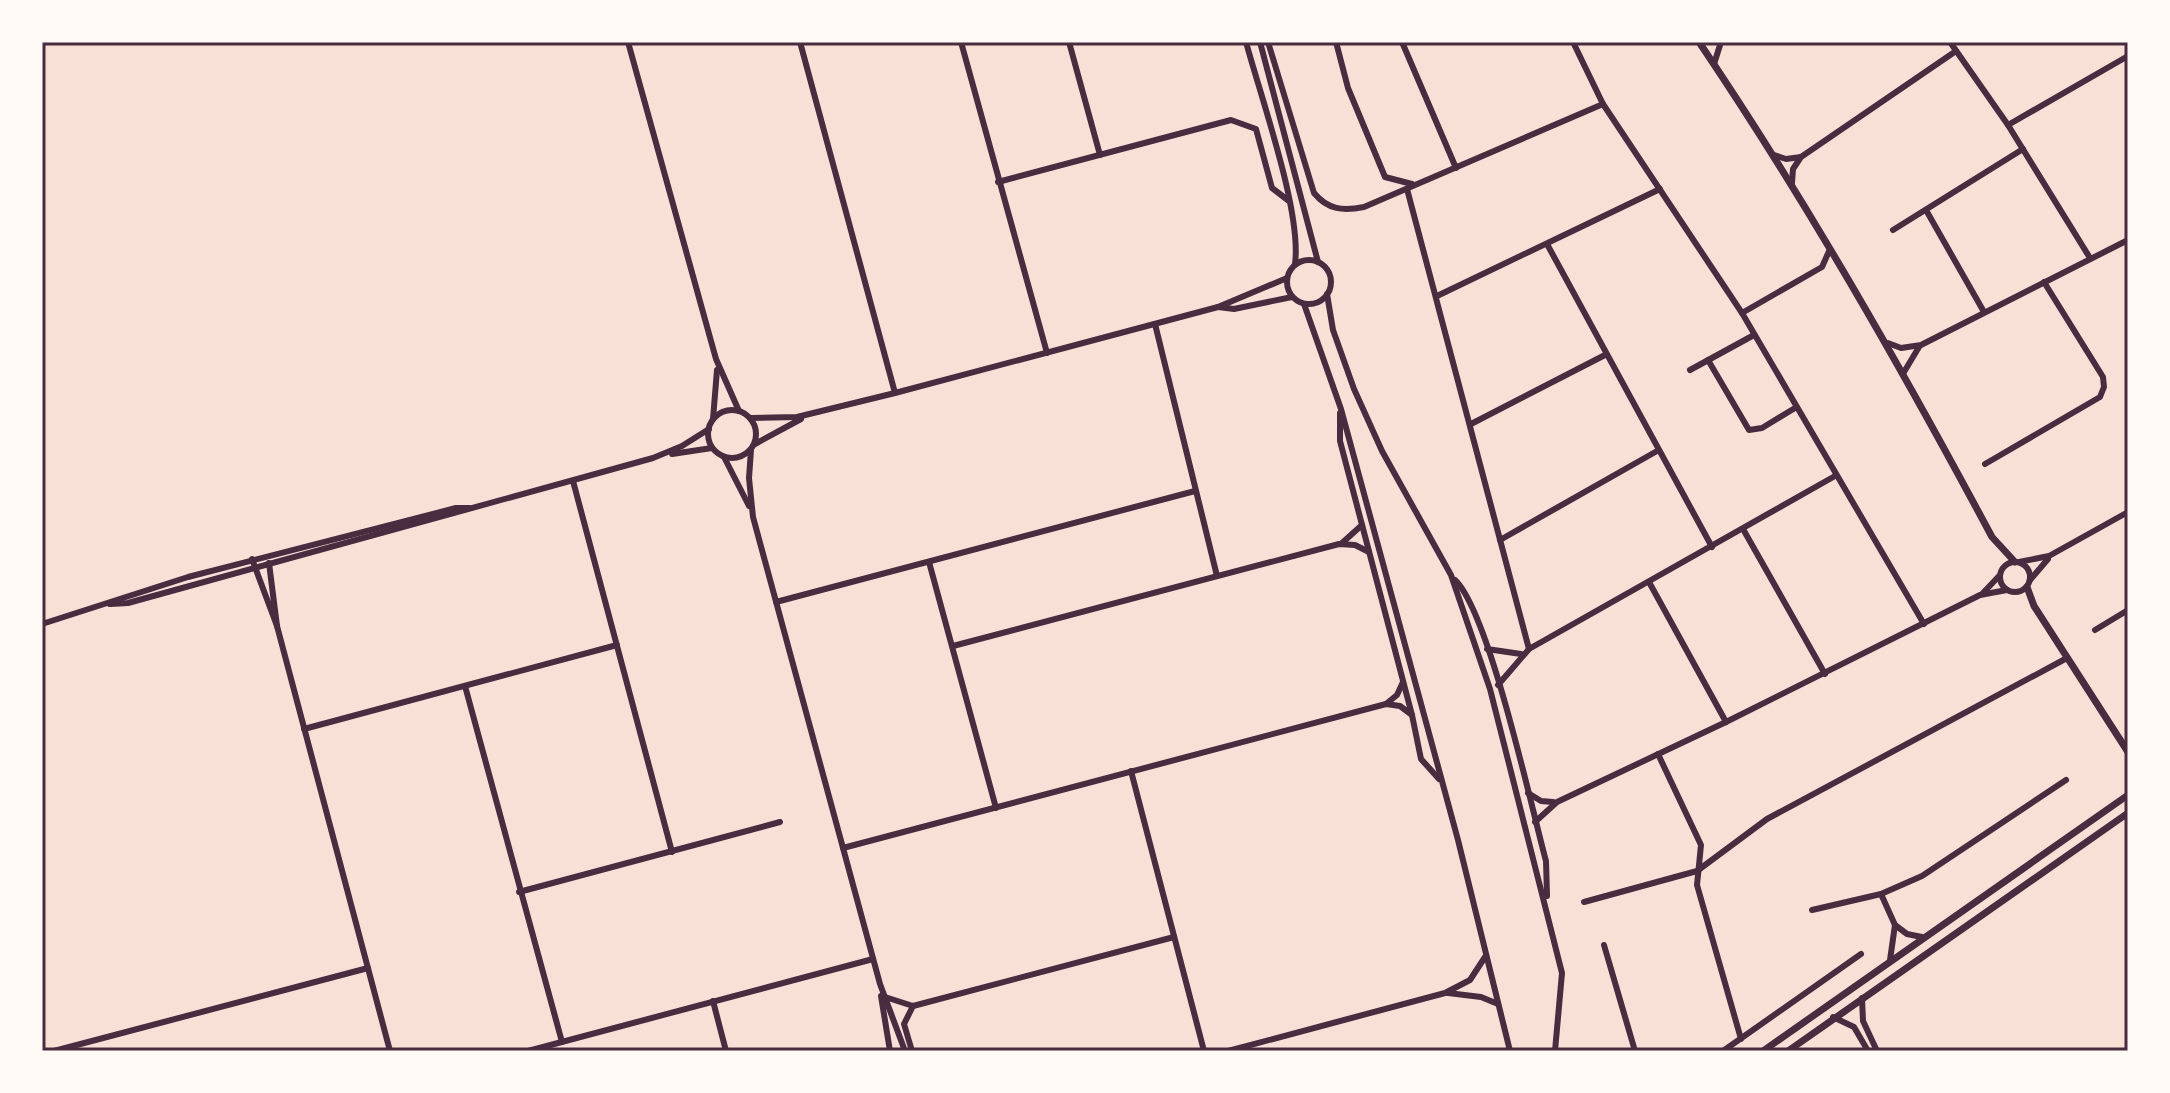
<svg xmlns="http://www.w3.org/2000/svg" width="2170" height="1093" viewBox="0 0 2170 1093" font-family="'Varela Round',sans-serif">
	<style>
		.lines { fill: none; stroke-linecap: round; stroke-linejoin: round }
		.minor { stroke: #4a2c40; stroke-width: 6 }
		.tertiary { stroke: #4a2c40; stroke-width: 7 }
		.neatline { fill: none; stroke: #4a2c40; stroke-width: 3 }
	</style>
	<rect width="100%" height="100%" fill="#f7e1d7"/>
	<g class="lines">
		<g class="minor">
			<polyline points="628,42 716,359 739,411"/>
			<polyline points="800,42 895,393"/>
			<polyline points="961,42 1047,353"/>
			<polyline points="1069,42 1100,155"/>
			<path d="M1246 42C1261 98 1302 212 1295 264"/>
			<polyline points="1260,42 1318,262"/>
			<path d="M1268 42 1314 193C1328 210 1343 211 1364 207L1603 104"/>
			<polyline points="1336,42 1348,88 1385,177 1412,184"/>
			<polyline points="1402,42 1456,168"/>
			<polyline points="1573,42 1603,104 1742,313 1924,624"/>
			<polyline points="1950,42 2008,125 2090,258"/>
			<polyline points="1714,64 1721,42"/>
			<polyline points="2008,125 2128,56"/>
			<polyline points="1774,155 1786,159 1801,157"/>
			<polyline points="998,182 1231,120 1256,129 1272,188 1289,201"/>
			<polyline points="1792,183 1793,169 1801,157 1956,51"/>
			<polyline points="1407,189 1529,649"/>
			<polyline points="1926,210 1984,312"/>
			<polyline points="1893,230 2023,149"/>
			<polyline points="1547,244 1712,547"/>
			<circle cx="1309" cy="282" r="22"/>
			<polyline points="1327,294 1333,330 1354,389 1382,451 1451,575 1490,689 1562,973 1555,1051"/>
			<polyline points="1437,296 1660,189"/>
			<polyline points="1304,304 1341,409 1458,840 1510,1051"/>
			<polyline points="1218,307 1234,309 1292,297"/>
			<polyline points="1742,313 1822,267 1830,249"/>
			<polyline points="1155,324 1217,576"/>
			<polyline points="1888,343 1901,348 1921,345 2128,240"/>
			<polyline points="1708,360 1749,430 1762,428 1795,408"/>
			<polyline points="1690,370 1754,335"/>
			<polyline points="1904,372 1919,347"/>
			<circle cx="732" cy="434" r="24"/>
			<polyline points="1340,413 1340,441 1412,715 1421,759 1439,779"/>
			<polyline points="750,418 797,417 895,393 1218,307 1287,278"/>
			<polyline points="713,419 717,370"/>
			<polyline points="1471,424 1605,355"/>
			<polyline points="755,444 801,419"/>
			<polyline points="751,450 749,478 753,517 880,984 905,1051"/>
			<polyline points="672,454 712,448"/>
			<polyline points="724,457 749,506"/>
			<polyline points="1985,464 2100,397 2104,387 2103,377 2044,282"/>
			<polyline points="573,481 672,852"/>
			<polyline points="1743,529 1825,674"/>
			<polyline points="1500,540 1657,451"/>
			<polyline points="1342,543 1362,525"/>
			<polyline points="252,559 277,626 390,1051"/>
			<circle cx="2015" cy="577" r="15"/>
			<polyline points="929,562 996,808"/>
			<polyline points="2019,562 2049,556 2128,512"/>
			<polyline points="269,563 277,626"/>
			<path d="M1455 580C1489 612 1531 806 1546 861L1547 896"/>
			<polyline points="2030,580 2048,559"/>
			<polyline points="1649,582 1726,722"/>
			<polyline points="1983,593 2000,575"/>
			<polyline points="776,602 1195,491"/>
			<polyline points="110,604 128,603 653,458 682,446 709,429"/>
			<polyline points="42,624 188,577 456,508 469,508"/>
			<polyline points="2095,630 2128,610"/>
			<polyline points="953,646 1339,544 1355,545 1369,552"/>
			<polyline points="1487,649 1521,654"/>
			<polyline points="1498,685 1529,649 1835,476"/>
			<polyline points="465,686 562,1042"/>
			<polyline points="1386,704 1397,695 1403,682"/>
			<polyline points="304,729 617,645"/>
			<polyline points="1658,754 1701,845 1697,885 1741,1039"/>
			<polyline points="1131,771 1204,1051"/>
			<polyline points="1528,793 1541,801 1553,802"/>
			<polyline points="1535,822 1557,802 1726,722 1980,595 2007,590"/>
			<polyline points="843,848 1386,704 1400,706 1412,715"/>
			<polyline points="519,892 780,822"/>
			<polyline points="1881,894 1895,925 1890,960"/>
			<polyline points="1584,902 1697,871 1767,819 2067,658"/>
			<polyline points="1812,910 1881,894 1922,876 2066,780"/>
			<polyline points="1895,925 1907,934 1922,937"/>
			<polyline points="1604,945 1635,1051"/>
			<polyline points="1448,993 1481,997 1498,1004"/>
			<polyline points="881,996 890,1051"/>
			<polyline points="885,997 913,1006 1174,937"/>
			<polyline points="1862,998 1863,1021 1877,1051"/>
			<polyline points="713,1001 726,1051"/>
			<polyline points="1833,1017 1854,1027 1868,1051"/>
			<polyline points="54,1051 368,968"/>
			<polyline points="528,1051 873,959"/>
			<polyline points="912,1051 904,1024 913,1006"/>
			<polyline points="1228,1051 1445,993 1470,980 1485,957"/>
			<polyline points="1723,1051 1861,954"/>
		</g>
		<g class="tertiary">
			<path d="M1699 42C1807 202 1901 367 1992 537L2015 562"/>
			<polyline points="2027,587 2034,606 2128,752"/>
			<polyline points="1763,1051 2128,795"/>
			<polyline points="1788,1051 2128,813"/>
		</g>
	</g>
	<rect width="2170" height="1093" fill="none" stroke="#fffaf5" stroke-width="88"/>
	<rect x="44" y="44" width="2082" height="1005" class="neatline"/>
</svg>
